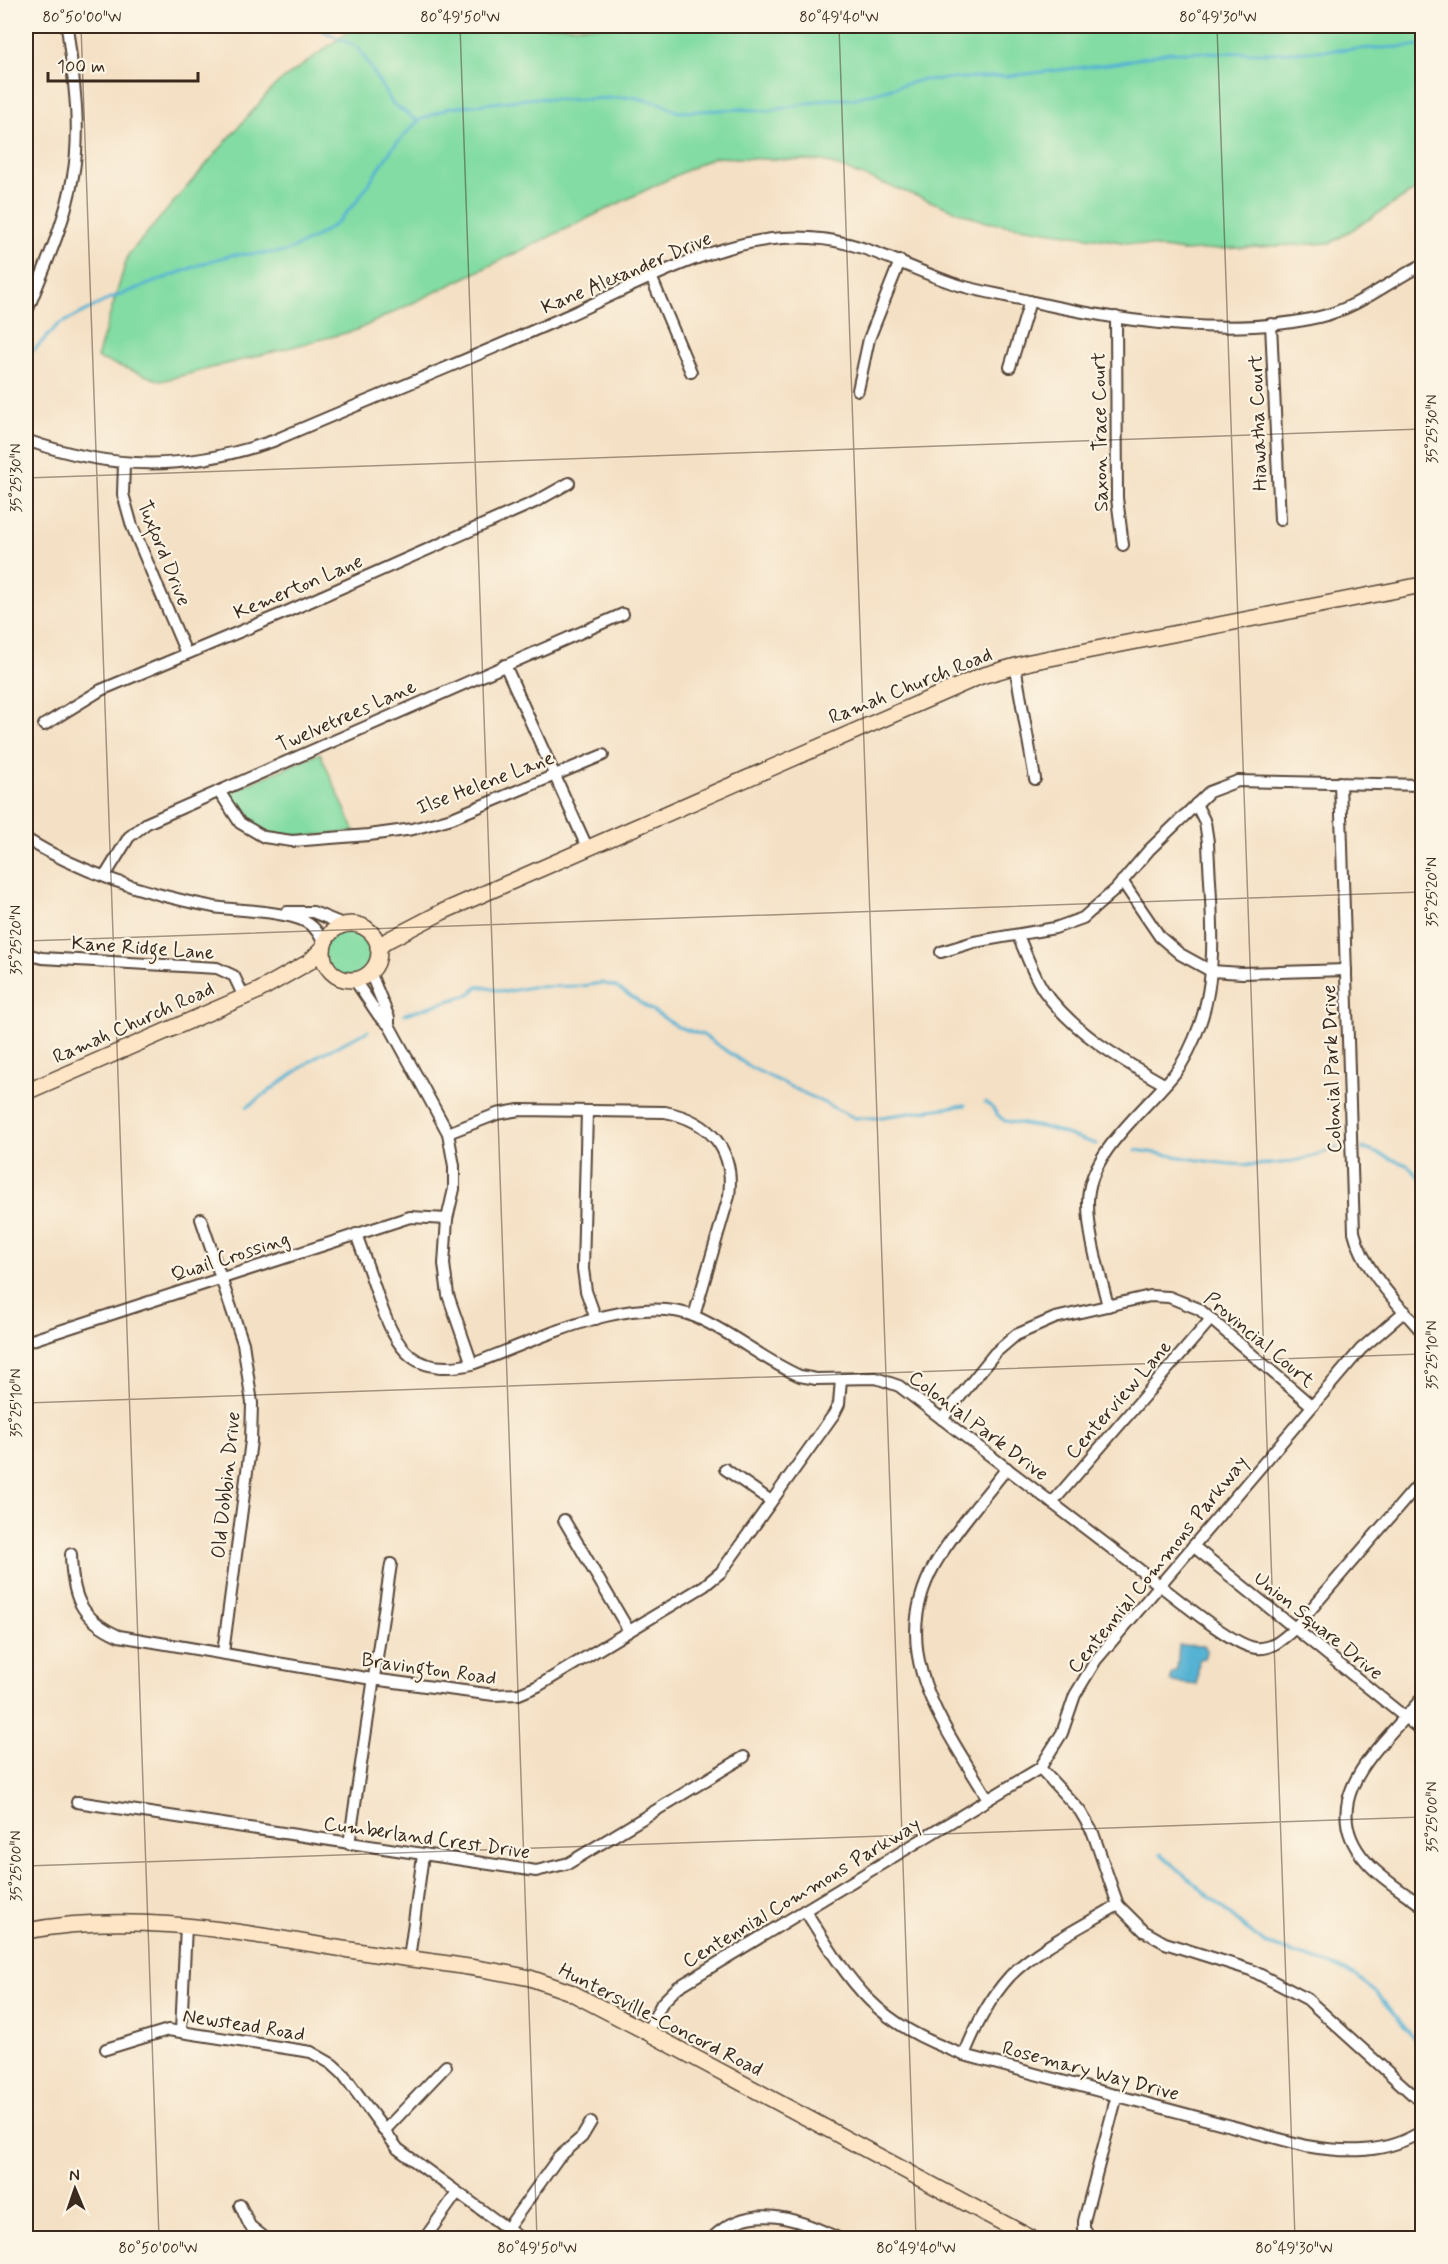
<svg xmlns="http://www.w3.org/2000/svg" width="1448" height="2264" viewBox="0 0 1448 2264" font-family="Mynerve,sans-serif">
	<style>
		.green { fill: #82dca3; stroke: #5e8360; stroke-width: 1.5 }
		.water { fill: #55b2d3; stroke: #486e78; stroke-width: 1.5 }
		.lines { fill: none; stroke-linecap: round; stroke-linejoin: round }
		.stream { stroke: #55b2d3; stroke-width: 3 }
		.street-casing { stroke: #574537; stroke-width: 14 }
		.secondary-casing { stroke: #574537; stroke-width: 18 }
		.street { stroke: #fff; stroke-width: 10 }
		.secondary { stroke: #fde5c5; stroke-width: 15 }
		.ticks { fill: none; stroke: #3b2a1e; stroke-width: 1.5; stroke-opacity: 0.45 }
		.labels { text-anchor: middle; stroke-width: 4.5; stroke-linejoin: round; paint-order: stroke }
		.street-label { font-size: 20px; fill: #3b2a1e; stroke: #fcf5e5 }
		.neatline { fill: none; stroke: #3b2a1e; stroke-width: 2 }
		.ticks-label { font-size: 15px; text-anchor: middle; fill: #3b2a1e }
	</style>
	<rect width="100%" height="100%" fill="#fcf5e5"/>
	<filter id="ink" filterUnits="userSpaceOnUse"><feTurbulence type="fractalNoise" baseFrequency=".0167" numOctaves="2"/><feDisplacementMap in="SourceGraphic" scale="12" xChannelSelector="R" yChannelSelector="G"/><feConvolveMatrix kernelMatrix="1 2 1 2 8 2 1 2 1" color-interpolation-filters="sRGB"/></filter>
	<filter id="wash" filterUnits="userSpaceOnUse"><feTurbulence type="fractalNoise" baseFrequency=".008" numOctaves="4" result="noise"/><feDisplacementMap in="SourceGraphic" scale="24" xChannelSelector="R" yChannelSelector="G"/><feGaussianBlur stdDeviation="1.35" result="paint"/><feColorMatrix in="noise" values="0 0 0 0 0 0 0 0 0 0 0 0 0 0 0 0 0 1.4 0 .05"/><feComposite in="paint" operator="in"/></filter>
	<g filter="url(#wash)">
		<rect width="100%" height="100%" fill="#f4e0c4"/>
		<g class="green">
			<polygon points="356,26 1422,26 1422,186 1331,243 1183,251 986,222 823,161 714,157 357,330 161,381 97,358 128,255 274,86"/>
			<path d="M320 753 355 832C307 835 255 850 229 797L230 792Z"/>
			<circle cx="351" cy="952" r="27"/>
		</g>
		<polygon class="water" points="1179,1645 1204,1646 1207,1650 1204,1658 1199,1659 1197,1685 1171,1682 1171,1674 1177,1669"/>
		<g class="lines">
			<g class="stream">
				<polyline points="313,26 359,48 392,103 418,121"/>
				<polyline points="34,350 58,325 109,299 210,261 232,255 285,252 314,238 337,223 357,201 394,146 418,121 448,108 536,98 565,100 633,97 660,103 678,112 741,109 768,111 830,99 852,99 921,80 1009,76 1118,63 1169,52 1270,53 1422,46"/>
				<polyline points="405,1014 468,995 479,986 505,992 531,987 581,986 602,983 616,987 678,1027 703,1035 750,1067 855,1118 875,1118 965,1105"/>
				<path d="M985 1102C994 1107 996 1116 1005 1121L1047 1128 1096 1144"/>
				<polyline points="247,1107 319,1055 368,1031"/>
				<polyline points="1363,1148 1407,1165 1422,1180"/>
				<path d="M1136 1150C1207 1160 1268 1179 1337 1147"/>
				<polyline points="1161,1854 1244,1927 1268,1945 1330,1964 1358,1977 1379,1996 1422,2048"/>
			</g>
		</g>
	</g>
	<g filter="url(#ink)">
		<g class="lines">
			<defs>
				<g id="street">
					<polyline points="652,279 691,372"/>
					<path d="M26 314C44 268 65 224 73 176 82 127 73 75 67 26"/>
					<polyline points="1116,317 1117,498 1123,545"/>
					<polyline points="1271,324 1280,520"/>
					<polyline points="1010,367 1030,301"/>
					<polyline points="858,390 869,339 900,261"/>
					<path d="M26 440C114 471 185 471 273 441 368 400 465 361 560 319 628 289 708 243 783 238 854 234 889 261 952 283 976 291 1003 295 1029 301 1117 321 1231 338 1319 317 1358 308 1388 282 1422 265"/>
					<polyline points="124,464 123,494 132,526 186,653"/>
					<polyline points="505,665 587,847"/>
					<polyline points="1015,666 1035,779"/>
					<polyline points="44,725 101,690 284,613 535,502 569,483"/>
					<path d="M1340 782 1354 1232C1363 1269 1397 1303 1422 1332"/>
					<polyline points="219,791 240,823 264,837 292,841 369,835 413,829 452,818 603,755"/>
					<path d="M26 839C82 873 150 895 214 907 241 911 270 910 296 918 311 922 319 931 324 945"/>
					<polyline points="105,876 129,837 147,823 623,614"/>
					<polyline points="1122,881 1160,937 1180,954 1211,971 1242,973 1346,970"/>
					<polyline points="287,912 313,912 345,925"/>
					<path d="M1018 936C1026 953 1033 975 1044 991 1075 1033 1119 1059 1164 1084"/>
					<polyline points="941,952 974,942 1055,928 1083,918 1116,889 1149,850 1209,792 1238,781 1422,785"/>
					<polyline points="26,954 42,958 217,968 234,976 244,997"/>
					<polyline points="370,972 389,1018 389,1025"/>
					<polyline points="354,979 379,1016 389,1025 448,1133 454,1166 454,1189 447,1219 444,1264 448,1295 472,1364"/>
					<polyline points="587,1111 583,1269 586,1291 596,1319"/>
					<path d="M448 1133 497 1114 519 1110 665 1112C710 1121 735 1149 729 1196L694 1316"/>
					<polyline points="201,1219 243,1343 252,1403 251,1441 223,1653"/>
					<path d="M356 1234C364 1256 372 1278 379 1300 397 1350 413 1377 472 1364 533 1342 633 1290 696 1317 733 1333 763 1360 800 1376L816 1379 876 1378 899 1386C982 1450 1066 1513 1149 1577 1172 1594 1226 1640 1251 1647 1269 1652 1282 1640 1294 1629L1422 1480"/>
					<path d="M1108 1306C1100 1273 1088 1237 1088 1203 1087 1153 1146 1110 1175 1073 1186 1059 1194 1041 1200 1024 1220 968 1210 901 1208 842L1205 822 1196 804"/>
					<polyline points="26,1342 410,1217 447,1219"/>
					<polyline points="942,1419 995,1353 1016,1335 1055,1318 1150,1296 1169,1297 1199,1309 1312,1406"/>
					<polyline points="725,1469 771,1501"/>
					<polyline points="1052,1503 1211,1319"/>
					<polyline points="564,1520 629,1631"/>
					<polyline points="1193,1546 1422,1731"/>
					<path d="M71 1554C72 1594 79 1619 119 1636L372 1679 494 1695 519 1694 538 1686 704 1586 721 1572 834 1414 839 1404 841 1379"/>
					<path d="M1422 1698C1385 1743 1312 1798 1365 1860 1380 1878 1404 1892 1422 1906"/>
					<polyline points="1040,1768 1080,1811 1093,1833 1118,1905 1144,1931 1165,1943 1251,1970 1307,1999 1422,2103"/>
					<path d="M988 1799C944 1725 885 1652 935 1564 955 1530 983 1499 1007 1468"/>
					<polyline points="77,1802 536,1871 569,1863 744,1757"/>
					<polyline points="349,1844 391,1564"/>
					<path d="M805 1910C854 1989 874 2022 964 2055L1306 2146C1346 2153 1387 2154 1422 2131"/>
					<polyline points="409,1959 423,1855"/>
					<polyline points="181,2031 186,1926"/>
					<polyline points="647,2032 662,2003 678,1987 1040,1768 1062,1733 1075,1695 1096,1660 1361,1349 1405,1311"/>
					<polyline points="106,2049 168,2030 311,2052 332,2064 343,2074 398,2149 520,2238"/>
					<path d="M964 2055C976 2026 989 1999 1010 1976 1037 1948 1085 1925 1118 1905"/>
					<polyline points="384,2131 446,2066"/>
					<polyline points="240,2205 250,2226 265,2238"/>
					<polyline points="507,2229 558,2158 582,2137 591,2122"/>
					<polyline points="425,2238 457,2193"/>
					<path d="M712 2238C750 2201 797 2218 838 2238"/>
					<polyline points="1097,2238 1089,2236 1084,2229 1084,2221 1117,2095"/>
				</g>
				<g id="secondary">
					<circle cx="351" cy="952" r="28"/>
					<polyline points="378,948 388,940 442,912 981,676 1030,662 1422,585"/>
					<polyline points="26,1092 258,991 309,962 323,948"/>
					<path d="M26 1931C135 1910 242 1933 350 1950 410 1960 471 1965 530 1978L570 1992 647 2032 1031 2238"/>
				</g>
			</defs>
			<use href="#street" class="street-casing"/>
			<use href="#secondary" class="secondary-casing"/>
			<use href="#street" class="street"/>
			<use href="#secondary" class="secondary"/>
		</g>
	</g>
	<path class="ticks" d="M81 26 159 2238M460 26 537 2238M839 26 916 2238M1217 26 1295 2238M26 478 1422 429M26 941 1422 892M26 1403 1422 1354M26 1866 1422 1817"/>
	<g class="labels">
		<g class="street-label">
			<text transform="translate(626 272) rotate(-23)" y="7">Kane Alexander Drive</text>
			<text transform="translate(1257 423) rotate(-92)" y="7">Hiawatha Court</text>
			<text transform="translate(1099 432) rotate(-91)" y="7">Saxon Trace Court</text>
			<text transform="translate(165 553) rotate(68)" y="7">Tuxford Drive</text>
			<text transform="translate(298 586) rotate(-23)" y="7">Kemerton Lane</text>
			<text transform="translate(910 685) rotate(-22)" y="7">Ramah Church Road</text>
			<text transform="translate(346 715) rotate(-24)" y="7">Twelvetrees Lane</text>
			<text transform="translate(485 782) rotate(-21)" y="7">Ilse Helene Lane</text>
			<text transform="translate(143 947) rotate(4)" y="7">Kane Ridge Lane</text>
			<text transform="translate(133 1022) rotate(-24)" y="7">Ramah Church Road</text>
			<text transform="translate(1331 1069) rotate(-92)" y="7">Colonial Park Drive</text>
			<text transform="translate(230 1256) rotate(-18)" y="7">Quail Crossing</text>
			<text transform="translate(1260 1339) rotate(40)" y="7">Provincial Court</text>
			<text transform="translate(1118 1399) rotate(-49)" y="7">Centerview Lane</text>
			<text transform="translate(979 1425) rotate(37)" y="7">Colonial Park Drive</text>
			<text transform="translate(225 1485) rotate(-84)" y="7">Old Dobbin Drive</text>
			<text transform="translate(1157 1564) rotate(-51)" y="7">Centennial Commons Parkway</text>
			<text transform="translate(1319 1625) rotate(39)" y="7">Union Square Drive</text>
			<text transform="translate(429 1668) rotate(8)" y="7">Bravington Road</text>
			<text transform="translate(427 1837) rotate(8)" y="7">Cumberland Crest Drive</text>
			<text transform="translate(801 1892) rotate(-31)" y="7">Centennial Commons Parkway</text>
			<text transform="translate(661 2019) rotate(27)" y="7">Huntersville-Concord Road</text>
			<text transform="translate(244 2024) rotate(9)" y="7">Newstead Road</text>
			<text transform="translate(1091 2070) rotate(15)" y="7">Rosemary Way Drive</text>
		</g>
	</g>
	<rect width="1448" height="2264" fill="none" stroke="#fcf5e5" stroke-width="66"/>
	<g transform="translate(75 2189) rotate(358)" stroke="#fcf5e5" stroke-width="4.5" paint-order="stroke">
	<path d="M0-4.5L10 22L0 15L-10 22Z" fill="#3b2a1e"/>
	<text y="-9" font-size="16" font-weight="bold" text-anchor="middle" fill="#3b2a1e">N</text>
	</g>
	<path d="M48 72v9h150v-9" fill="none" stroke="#3b2a1e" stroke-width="3"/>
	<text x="57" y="72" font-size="18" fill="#3b2a1e" stroke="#fcf5e5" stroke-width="4.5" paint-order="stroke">100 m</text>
	<rect x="33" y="33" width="1382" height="2198" class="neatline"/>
	<g class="ticks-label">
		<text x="82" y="22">80°50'00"W</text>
		<text x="460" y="22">80°49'50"W</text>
		<text x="839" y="22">80°49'40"W</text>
		<text x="1218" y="22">80°49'30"W</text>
		<text transform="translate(1432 429) rotate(-90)" y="5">35°25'30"N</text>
		<text transform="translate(16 478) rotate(-90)" y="5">35°25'30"N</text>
		<text transform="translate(1432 892) rotate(-90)" y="5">35°25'20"N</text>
		<text transform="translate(16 940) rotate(-90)" y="5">35°25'20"N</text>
		<text transform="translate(1432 1355) rotate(-90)" y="5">35°25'10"N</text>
		<text transform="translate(16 1403) rotate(-90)" y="5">35°25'10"N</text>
		<text transform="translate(1432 1817) rotate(-90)" y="5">35°25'00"N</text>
		<text transform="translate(16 1866) rotate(-90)" y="5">35°25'00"N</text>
		<text x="158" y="2253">80°50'00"W</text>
		<text x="537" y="2253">80°49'50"W</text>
		<text x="916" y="2253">80°49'40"W</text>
		<text x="1294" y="2253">80°49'30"W</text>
	</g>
</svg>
